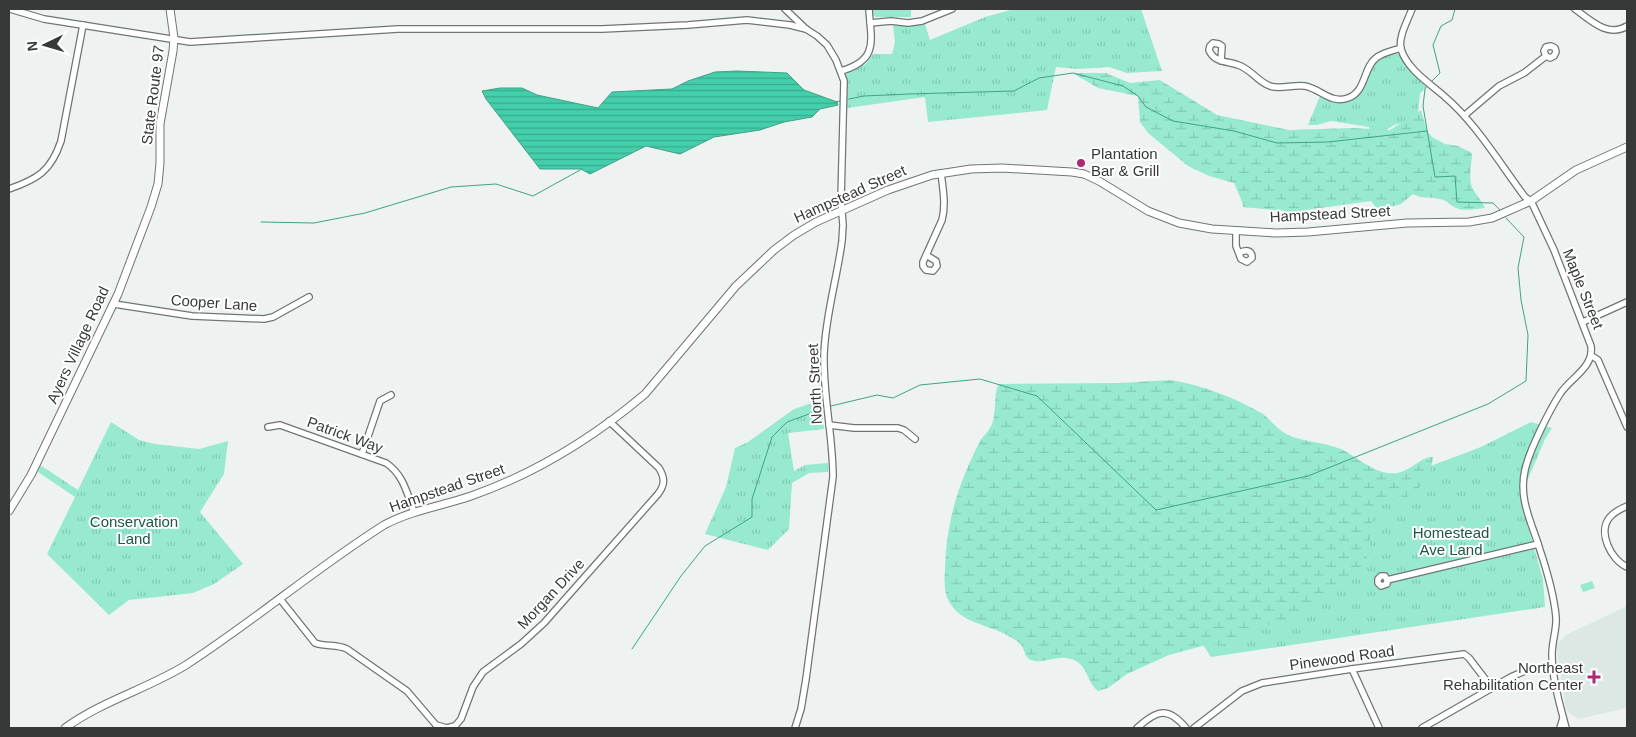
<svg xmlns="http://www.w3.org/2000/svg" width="1636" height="737" viewBox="0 0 1636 737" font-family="Helvetica,sans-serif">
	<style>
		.built { fill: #dbe8e4 }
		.grass { fill: url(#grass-tufts) }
		.wetland { fill: url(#wetland-marsh) }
		.pitch { fill: #97ead0 }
		.water { fill: url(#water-rules); stroke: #40a288 }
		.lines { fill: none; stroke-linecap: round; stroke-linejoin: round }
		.stream { stroke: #40a288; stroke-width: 1 }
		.minor-casing { stroke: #707573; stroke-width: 8 }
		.major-casing { stroke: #707573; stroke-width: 9 }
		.minor { stroke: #fff; stroke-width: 5.5 }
		.major { stroke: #fff; stroke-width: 7 }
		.poi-dot { fill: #ad2972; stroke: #fff; stroke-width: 2 }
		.labels { text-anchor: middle; stroke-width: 4; stroke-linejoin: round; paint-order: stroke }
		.street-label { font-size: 15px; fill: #373938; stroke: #fff }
		.poi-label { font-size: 15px; fill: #373938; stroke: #fff; text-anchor: start }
		.park-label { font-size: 15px; fill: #205748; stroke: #fff }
	</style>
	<defs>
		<pattern id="grass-tufts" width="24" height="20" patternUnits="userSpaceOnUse" patternTransform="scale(1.25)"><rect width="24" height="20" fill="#97ead0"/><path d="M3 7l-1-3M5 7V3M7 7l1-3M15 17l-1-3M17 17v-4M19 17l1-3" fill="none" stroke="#83c9b3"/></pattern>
		<pattern id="wetland-marsh" width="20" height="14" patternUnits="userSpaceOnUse" patternTransform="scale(1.25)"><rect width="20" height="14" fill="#97ead0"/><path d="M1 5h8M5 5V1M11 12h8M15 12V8" fill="none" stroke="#83c9b3"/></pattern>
		<pattern id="water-rules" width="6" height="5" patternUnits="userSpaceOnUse" patternTransform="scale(1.25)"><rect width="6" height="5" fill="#44cfab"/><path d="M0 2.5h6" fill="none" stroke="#3aa98c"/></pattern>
	</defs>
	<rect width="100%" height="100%" fill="#eef3f1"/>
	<polygon class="built" points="1627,606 1627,708 1578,719 1566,710 1556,645 1568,634"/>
	<g class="grass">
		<polygon points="872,9 911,9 911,17 876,17 873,15"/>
		<polygon points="1014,9 1141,9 1162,71 1127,73 1109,67 1079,69 1056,67 1047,110 928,122 925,97 847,108 846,74 848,72 866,64 873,54 892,54 895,43 893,24 915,26 925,24 930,40 985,17"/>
		<path d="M1395 53 1400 55 1405 65 1426 87 1420 94 1418 113 1406 122 1394 125 1383 132 1370 136 1369 127 1331 121 1317 125H1308L1320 96C1334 104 1357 101 1365 86 1369 78 1369 70 1374 64 1380 57 1388 56 1395 53Z"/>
		<polygon points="821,400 824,429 788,433 794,471 805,465 828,463 828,472 809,473 792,483 789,529 768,550 705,534 726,487 735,448 748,442 794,409"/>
		<polygon points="111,422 139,440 155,444 199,449 228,441 224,474 200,512 243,564 214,584 193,593 129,600 109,615 47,554 75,497 38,472 40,465 78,490"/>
		<polygon points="1531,422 1552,428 1545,439 1525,486 1526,519 1543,579 1545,607 1211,657 1190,625 1324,506 1481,447"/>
	</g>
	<g class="wetland">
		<path d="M1073 73H1106L1130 83 1160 80 1217 115 1289 130 1352 128 1390 130 1421 110 1427 131 1432 137 1445 144 1458 146 1472 153C1472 164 1467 181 1474 191 1478 197 1482 201 1485 208 1476 209 1462 212 1454 207 1449 204 1446 200 1440 199 1429 196 1424 200 1413 194L1401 204 1378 210 1371 201 1306 210 1300 217 1285 211 1243 207V204L1234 183 1209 176 1188 166 1148 133 1140 122 1138 96 1098 88Z"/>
		<path d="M1171 380C1202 385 1236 398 1263 414 1271 420 1277 429 1286 434 1303 442 1323 442 1341 449 1356 456 1371 471 1388 473 1409 476 1419 456 1433 457L1431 470 1423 483 1414 493 1407 497 1385 503 1375 510 1372 519 1369 552 1364 563 1355 574 1329 588 1296 615 1286 621 1265 626 1233 643 1202 646 1169 655 1127 674 1108 688 1098 691C1088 683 1087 667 1076 661 1061 652 1045 665 1031 660 1024 657 1025 650 1021 645 1018 641 1010 637 1005 634 988 625 964 623 952 606 944 597 944 582 945 570 946 522 958 485 979 443 983 436 989 431 992 424 997 412 993 392 999 384L1120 383Z"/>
	</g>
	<polygon class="pitch" points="1592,581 1595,588 1583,592 1580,585"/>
	<polygon class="water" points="737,71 787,73 804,90 837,102 838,105 820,109 812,117 784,122 760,130 714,137 680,154 646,146 590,174 581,169 540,169 486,99 482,91 500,88 522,88 537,95 598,108 612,92 672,89 688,81 715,72"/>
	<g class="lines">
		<g class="stream">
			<polyline points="1431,82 1440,73 1433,45 1441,26 1452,20 1455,9"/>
			<polyline points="1426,87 1425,89 1423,106 1435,177 1455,176 1457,202 1493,203 1500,210"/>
			<polyline points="849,99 864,96 909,94 1014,91 1039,78 1073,73 1123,86 1138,96 1146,107 1173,121 1234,131 1277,143 1328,142 1427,131"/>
			<polyline points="836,102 840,101"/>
			<polyline points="261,222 314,223 365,213 451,187 496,184 533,196 582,169"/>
			<polyline points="831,406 877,395 893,398 920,385 980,379 1037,396 1156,510 1308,476 1488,404 1526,381 1528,335 1521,300 1518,268 1524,237 1506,218"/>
			<polyline points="632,649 681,576 705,546 752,517 752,499 772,437 787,422 823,409"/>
		</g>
		<defs>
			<g id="minor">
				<polyline points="10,9 44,19 190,42 398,29 602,29 688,25 747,20 790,25 806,29"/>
				<path d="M785 9 806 29 817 36 827 45 836 60 844 81 841 200 843 225 842 241C837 279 825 317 824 355 823 396 833 436 833 477L806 679 801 709 795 728"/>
				<path d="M1412 9C1408 20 1398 37 1401 49 1407 69 1429 83 1444 96 1476 123 1500 164 1525 197L1531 201 1554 250 1591 346C1594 368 1570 378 1560 394 1549 411 1529 451 1525 470 1518 499 1532 523 1540 550 1547 571 1554 595 1556 617 1557 629 1552 641 1552 654 1552 679 1560 705 1566 728"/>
				<path d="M1575 9C1590 20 1608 38 1627 26"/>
				<polyline points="870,23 891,21 908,23 922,21 952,9"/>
				<path d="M1221 61 1222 46 1219 44 1213 43 1210 46 1209 50C1214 63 1228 61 1238 65 1251 69 1258 82 1270 86 1281 90 1293 84 1305 86 1321 89 1330 104 1348 98 1366 92 1363 68 1376 58 1383 52 1392 51 1401 48"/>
				<path d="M841 71C879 60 871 41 869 9"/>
				<polyline points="1465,115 1499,86 1524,73 1546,56 1550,58 1554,56 1556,52 1555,48 1551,46 1546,47 1544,51 1546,56"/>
				<path d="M9 189C38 179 51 171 61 141L83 25"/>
				<path d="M1236 230V246L1241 259 1247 262 1252 258C1252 249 1245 250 1239 253"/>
				<path d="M926 255 936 261 937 266 933 271 926 270 923 266V262L942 220C946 205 943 189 941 173"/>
				<polyline points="114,304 192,316 264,319 273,317 309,297"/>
				<polyline points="1583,322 1627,302"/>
				<polyline points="1592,356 1598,360 1627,427"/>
				<polyline points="829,425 854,428 898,428 904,430 915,439"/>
				<path d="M268 427 280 425 386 463C403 474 407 493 414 512"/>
				<polyline points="362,454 380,401 391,395"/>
				<path d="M1627 506C1621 509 1615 511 1610 517 1597 532 1611 560 1627 567"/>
				<polyline points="1387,580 1387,584 1381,586 1378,583 1378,579 1381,576 1385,576 1387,580 1538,544"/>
				<path d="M280 599 315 643C326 647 337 644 347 649L407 691 436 725 447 728 455 726 461 719 473 687 483 672 521 644 544 623 658 494C665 485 665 478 659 468L609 421"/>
				<polyline points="1352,669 1379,728"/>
				<path d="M1137 728C1157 710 1168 706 1186 728"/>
				<polyline points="1194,728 1242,691 1262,683 1352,669 1464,654 1469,658 1492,688"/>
				<polyline points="1422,728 1511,677 1527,670 1553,667"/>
				<polyline points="1560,728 1563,718"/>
			</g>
			<g id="major">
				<polyline points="9,511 31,475 118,294 151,207 158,184 160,163 160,124 173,51 174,38 170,9"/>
				<path d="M65 728C102 701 147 689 186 665 254 621 316 568 384 525 412 510 442 506 471 496 534 474 594 437 645 394L736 286 774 250 794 235 816 222 888 190 932 175 971 169 1002 168 1072 172 1084 174 1099 181 1148 211 1179 223 1212 229 1276 233 1308 232 1407 223 1469 222 1492 218 1531 201 1576 170 1627 147"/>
			</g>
		</defs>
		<use href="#minor" class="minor-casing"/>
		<use href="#major" class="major-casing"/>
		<use href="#minor" class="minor"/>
		<use href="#major" class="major"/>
	</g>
	<g class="poi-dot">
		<circle cx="1081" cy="163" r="5"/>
		<path d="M1591.5 669.5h5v5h5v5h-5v5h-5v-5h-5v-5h5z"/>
	</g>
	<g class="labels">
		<g class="street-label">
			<text transform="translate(153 95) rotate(-83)" y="5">State Route 97</text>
			<text transform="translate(850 194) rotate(-24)" y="5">Hampstead Street</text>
			<text transform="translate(1330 214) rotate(-3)" y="5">Hampstead Street</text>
			<text transform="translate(1583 289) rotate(68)" y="5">Maple Street</text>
			<text transform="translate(214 303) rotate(4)" y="5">Cooper Lane</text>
			<text transform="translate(78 345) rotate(-65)" y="5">Ayers Village Road</text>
			<text transform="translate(815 384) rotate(-93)" y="5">North Street</text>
			<text transform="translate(345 435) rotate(20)" y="5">Patrick Way</text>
			<text transform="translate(447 488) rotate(-19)" y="5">Hampstead Street</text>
			<text transform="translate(551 594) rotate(-47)" y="5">Morgan Drive</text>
			<text transform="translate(1342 658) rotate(-8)" y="5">Pinewood Road</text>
		</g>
		<g class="poi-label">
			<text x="1091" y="159">Plantation<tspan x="1091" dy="17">Bar &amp; Grill</tspan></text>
			<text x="1583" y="673" text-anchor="end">Northeast<tspan x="1583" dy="17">Rehabilitation Center</tspan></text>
		</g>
		<g class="park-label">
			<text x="134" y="527">Conservation<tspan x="134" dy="17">Land</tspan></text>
			<text x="1451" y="538">Homestead<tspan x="1451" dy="17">Ave Land</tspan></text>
		</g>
	</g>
	<rect width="1636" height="737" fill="none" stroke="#373938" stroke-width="20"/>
	<g transform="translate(45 45) rotate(265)" stroke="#ffffff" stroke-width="4" paint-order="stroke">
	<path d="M0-4L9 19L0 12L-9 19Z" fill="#373938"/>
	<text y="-8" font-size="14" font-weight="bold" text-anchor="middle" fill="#373938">N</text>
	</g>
</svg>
